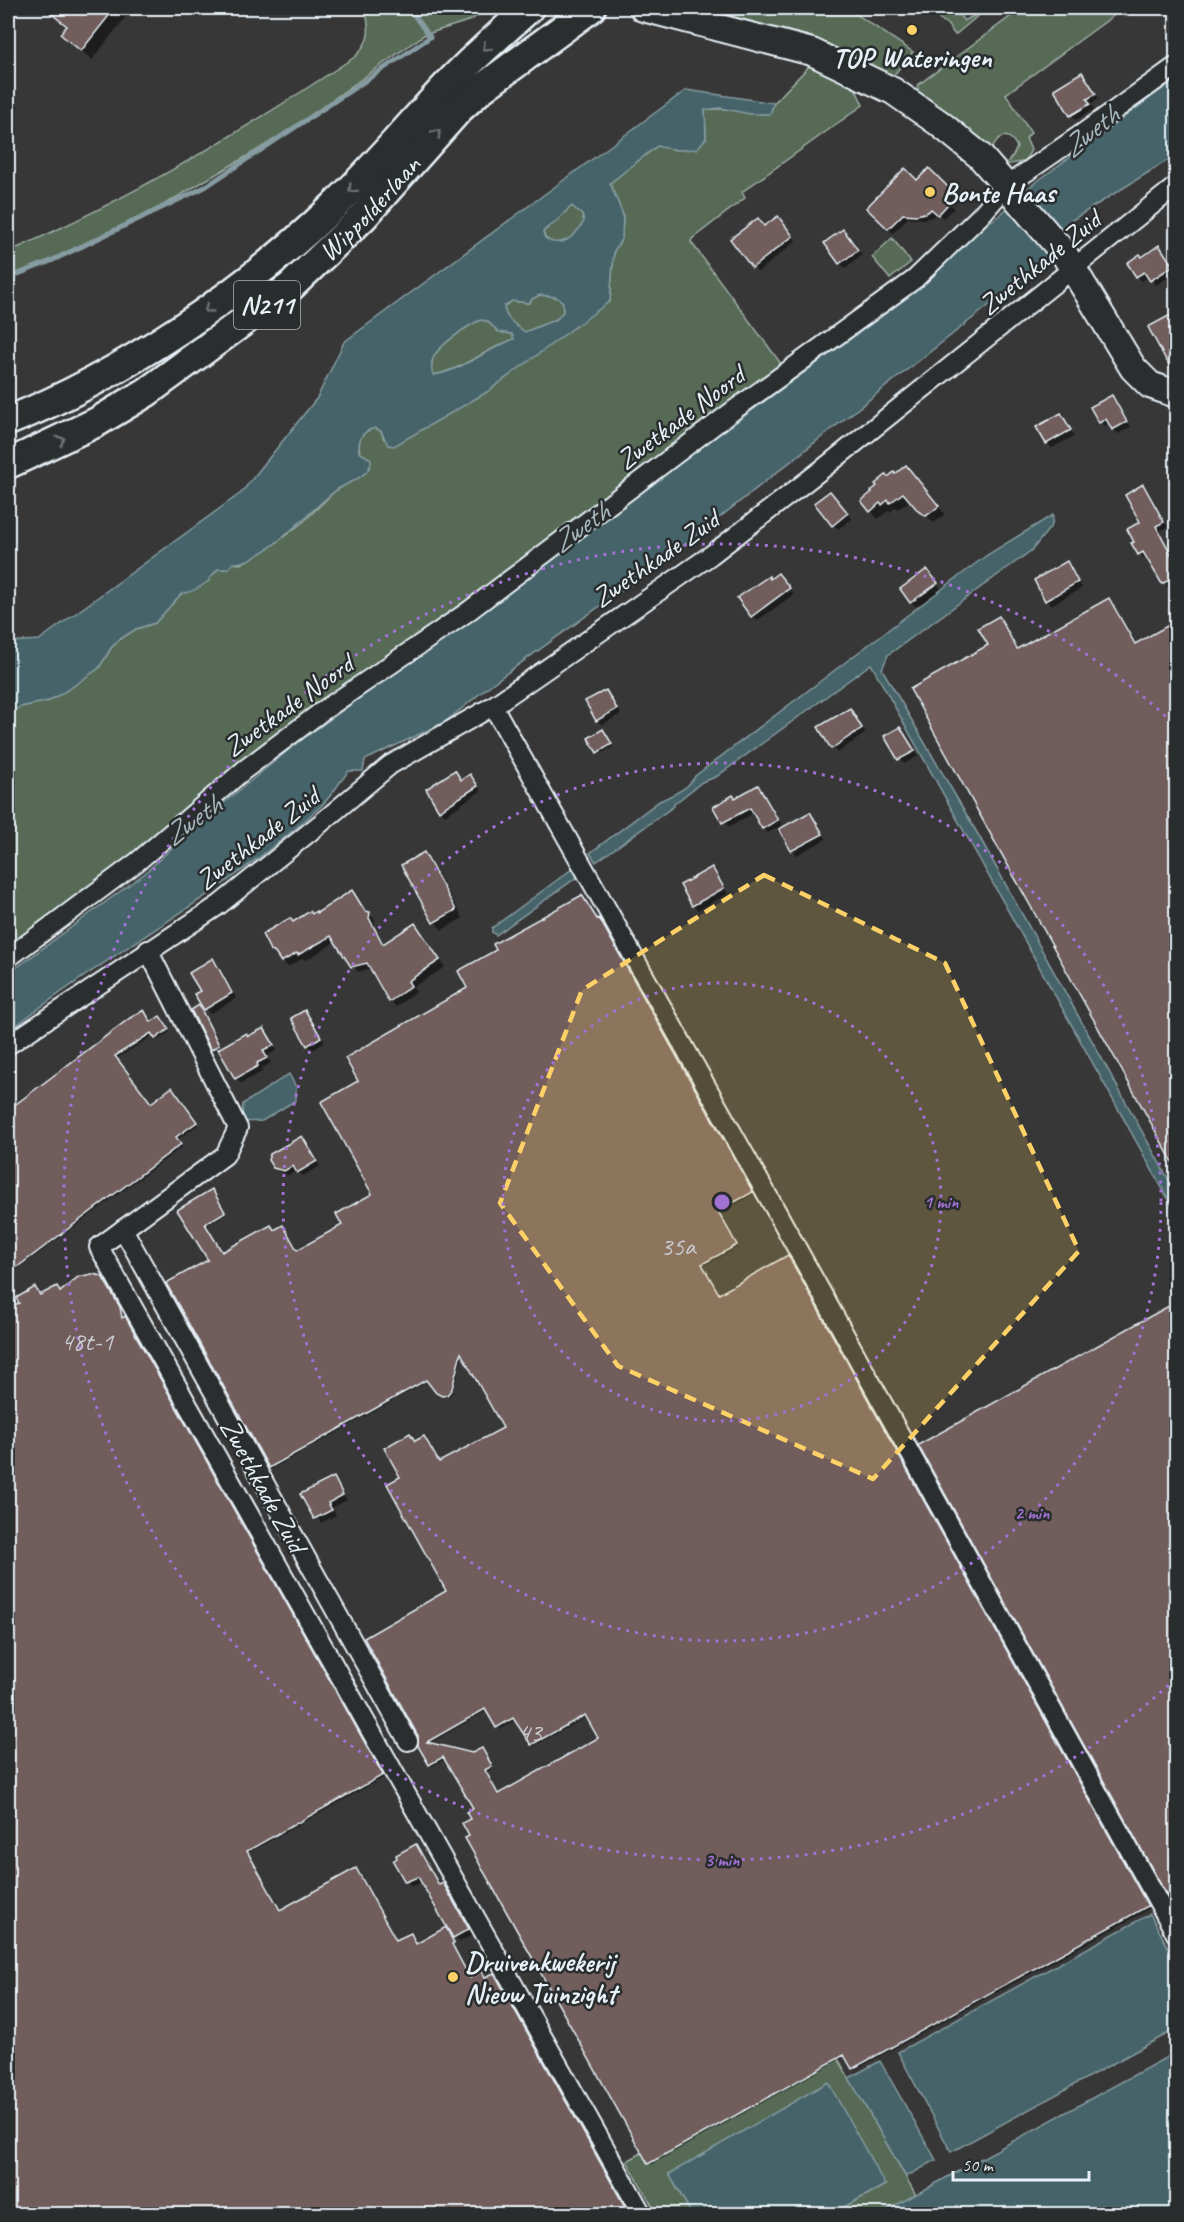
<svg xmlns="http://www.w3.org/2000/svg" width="1184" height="2222" viewBox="0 0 1184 2222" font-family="Caveat,sans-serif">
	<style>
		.green { fill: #566b56; stroke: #9faea7; stroke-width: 1.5 }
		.water { fill: #456368; stroke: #869ca2; stroke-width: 1.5; fill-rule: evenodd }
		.shadow { fill: #0007; fill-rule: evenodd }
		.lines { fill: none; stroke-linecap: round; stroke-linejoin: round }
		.stream { stroke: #869ca2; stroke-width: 5 }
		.building { fill: #6f5d5b; stroke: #e8f1f8; stroke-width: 1.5; fill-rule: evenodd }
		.street-casing { stroke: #e8f1f8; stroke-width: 22 }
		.secondary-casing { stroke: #e8f1f8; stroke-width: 30 }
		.primary-casing { stroke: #e8f1f8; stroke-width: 33 }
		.street { stroke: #2a2d2e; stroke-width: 18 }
		.secondary { stroke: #2a2d2e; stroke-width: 26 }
		.primary { stroke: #2a2d2e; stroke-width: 28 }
		.oneway { stroke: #6c7275 }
		.marked { fill: #ffd166; fill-opacity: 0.2; stroke: #ffd166; stroke-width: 4.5; stroke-dasharray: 12 8; stroke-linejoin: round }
		.ring { fill: none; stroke: #a171d3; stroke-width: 3; stroke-dasharray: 3 6 }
		.poi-dot { fill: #ffd166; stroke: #2a2d2e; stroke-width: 2 }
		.labels { text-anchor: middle; stroke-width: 5; stroke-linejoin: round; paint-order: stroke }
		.number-label { font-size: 26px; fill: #caccd1 }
		.shield { fill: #2a2d2e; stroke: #afb6bb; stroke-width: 1.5 }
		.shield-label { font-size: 27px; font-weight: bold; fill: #e8f1f8 }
		.poi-label { font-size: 28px; font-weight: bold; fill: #e8f1f8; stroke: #2a2d2e; text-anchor: start }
		.street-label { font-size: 28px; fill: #e8f1f8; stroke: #2a2d2e }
		.water-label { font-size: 30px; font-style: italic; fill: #a7b8be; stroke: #2a2d2e }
		.centre { fill: #a171d3; stroke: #2a2d2e; stroke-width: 3 }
		.ring-label { font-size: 18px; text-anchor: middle; font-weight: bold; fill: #a171d3; stroke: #2a2d2e; stroke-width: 5; stroke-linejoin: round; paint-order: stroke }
	</style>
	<rect width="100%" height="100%" fill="#383737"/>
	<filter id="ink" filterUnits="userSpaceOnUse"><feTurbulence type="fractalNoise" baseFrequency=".0167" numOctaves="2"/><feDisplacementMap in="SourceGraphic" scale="12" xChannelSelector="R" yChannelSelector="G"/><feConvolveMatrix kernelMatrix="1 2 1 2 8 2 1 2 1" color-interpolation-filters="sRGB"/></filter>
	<g filter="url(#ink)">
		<g class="green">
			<path d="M353 8H488L471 20 424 35 281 136 160 207 82 248 8 280V252C130 199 245 130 356 56 369 41 371 33 366 13Z"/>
			<polygon points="712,8 847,8 913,52 892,77 809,36 735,18"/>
			<polygon points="923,8 954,8 964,21 985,10 955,35 947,24"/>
			<path d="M1022 8H1124L1006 94 1031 133 1026 138 1031 150 1023 165 1021 162 1005 165 1014 154 1017 147C1008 129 997 136 991 151L918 92V85Z"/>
			<path d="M813 62 852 81 863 105 742 192 745 198 692 239 691 242 785 369 565 532 309 709 67 906 8 948V715L20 707 49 701 99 668 111 648 120 639 136 629 155 623 181 594 210 578 218 569H228L233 563 240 564 250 559 281 539 302 523 335 491 365 473C360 456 351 433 375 428L381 431 384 439 610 301 614 250 622 238 623 215 610 183 657 146 677 150 706 138 705 110C727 106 747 114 770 114L774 103Z"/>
			<path d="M572 206 582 215 584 221C576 236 561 250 545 238L543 232Z"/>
			<polygon points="892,238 911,262 890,279 872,257"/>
			<path d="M540 295 556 297 563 302V312L557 319 525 332C516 326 504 318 504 306L512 301 529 303 532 299Z"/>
			<path d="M481 320 487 321 499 332 512 334 514 339C486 349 461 371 432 375 431 369 431 362 434 356 440 345 469 324 481 320Z"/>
			<polygon points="832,2048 916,2195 880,2214 831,2214 885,2185 669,2174 692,2214 657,2214 627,2161"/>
		</g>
		<g class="water">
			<path d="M1176 79V155L1064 225 1048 259 682 547 493 683 445 722 365 760 363 771H349C339 782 332 796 321 806 226 894 108 952 8 1032V974L145 873 194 827 296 744 593 530 644 489 890 310 982 227 1000 215 1028 188Z"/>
			<path d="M686 90 774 103 770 114H750L720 108 705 110 706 138 697 149 677 150 657 146 610 183 623 215 622 238 614 251 610 301 487 392 394 446 388 445 381 431 375 428C362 431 358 439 359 452L371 459C373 476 346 483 335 491 311 509 264 564 233 563L228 569H218L210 578V580C200 588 192 592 181 594L155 623 136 629 120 639 111 648 99 668 72 687 49 701 20 707 8 715V642L39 640 241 493 317 398 344 342ZM572 206 582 215 584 221C576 236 561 250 545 238L543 232C547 226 552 226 556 222 562 216 565 211 572 206ZM540 295 556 297 563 302V312L557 319 525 332C516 326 504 318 504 306L512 301 529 303 532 299ZM481 320 487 321 499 332 512 334 514 339C488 349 459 372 433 375 431 369 431 362 434 356 440 345 469 324 481 320Z"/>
			<path d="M1053 515 1052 525 1032 550 888 655 882 669 980 838 1176 1193V1213L871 664 716 777 702 782 674 804V806L596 862 590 853 658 802C671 795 688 790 695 776L987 555Z"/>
			<polygon points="572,869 577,871 577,877 496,935 492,932 492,928"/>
			<polygon points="289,1074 296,1087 296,1100 262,1121 241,1122 243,1104"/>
			<polygon points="1150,1914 1176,1962 1176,2029 951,2152 898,2052"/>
			<polygon points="1176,2052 1176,2214 880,2214"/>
			<polygon points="880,2061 936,2160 906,2177 849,2078"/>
			<polygon points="828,2082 885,2185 831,2214 692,2214 669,2174"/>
		</g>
		<g class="shadow">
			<polygon points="44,8 114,8 125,18 92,60 62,34 68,27"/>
			<polygon points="1082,74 1099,99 1091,104 1094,109 1076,120 1072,115"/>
			<polygon points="929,171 954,195 948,201 954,208 943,218 937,212 933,217 923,219 908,218 893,233 868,208 917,182"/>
			<polygon points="782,222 796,241 758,272 732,239"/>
			<polygon points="1159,247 1176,272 1156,285 1149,276 1142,281 1137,276 1142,258"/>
			<polygon points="859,251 862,255 845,268 841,264"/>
			<polygon points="1176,313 1176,369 1150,328"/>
			<polygon points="1112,397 1116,401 1131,427 1118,434 1110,423 1105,426 1100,422"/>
			<polygon points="1061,415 1074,436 1052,448 1047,443"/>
			<polygon points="914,475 945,514 934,523 911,500 898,509 896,507 890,512 889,510 878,519 871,511 888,479"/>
			<polygon points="1143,486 1168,527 1159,531 1176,562 1176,583 1168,588 1148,557 1144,559 1133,544 1136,542 1142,522"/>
			<polygon points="835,497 852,519 838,529 834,525"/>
			<polygon points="1066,563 1082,588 1051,605 1046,600"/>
			<polygon points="932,576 941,589 916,607 911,602"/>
			<polygon points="783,580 794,594 757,621 752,616 771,581"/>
			<polygon points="1176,623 1176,1163 912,689 1017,651 1135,645"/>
			<polygon points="606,691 621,714 602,725 597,720"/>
			<polygon points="849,709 866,733 837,753 820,728"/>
			<polygon points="900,729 918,756 904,764 886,736"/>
			<polygon points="605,733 613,747 600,754 598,752"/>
			<polygon points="454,772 462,781 470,776 481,791 445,815 441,810"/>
			<polygon points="758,787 782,825 768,833 754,813 729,827 715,807 736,800"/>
			<polygon points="810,813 826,839 797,855 793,850"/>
			<polygon points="424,854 431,862 463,918 442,930 435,922 403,866"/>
			<polygon points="712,869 728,894 698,910 693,905"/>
			<polygon points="352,892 367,913 375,919 374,925 385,945 415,925 445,967 413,987 416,992 396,1007 391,1001 372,968 358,972 337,941 306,960 303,958 288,967 282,961 293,924 317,915"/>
			<path d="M597 920 600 921 754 1194 719 1214 738 1247 703 1266 719 1295 789 1259 1149 1909 855 2070 846 2056 651 2165 467 1838 471 1836 472 1820 475 1809 446 1759 432 1766 420 1745 448 1592 402 1478 416 1443 440 1464 505 1428 463 1354 453 1392 448 1397 440 1395 428 1381 272 1469 210 1261 179 1211 214 1193 226 1214 206 1226 222 1254 274 1232 297 1252 344 1226 374 1194 361 1082ZM488 1710 500 1729 516 1720 534 1746 588 1716 600 1739 498 1796 486 1773 493 1768 484 1752 472 1755 428 1744Z"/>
			<polygon points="213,960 217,965 236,998 210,1014 197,995 202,992"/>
			<polygon points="201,1009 221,1049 264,1029 277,1050 267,1056 271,1063 261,1069 262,1072 241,1083 236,1078 219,1048 214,1051 212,1049"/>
			<polygon points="305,1011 325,1042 313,1050 308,1045"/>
			<polygon points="146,1014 152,1023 162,1020 170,1032 158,1040 154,1035 116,1059 151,1104 173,1091 198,1125 177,1140 182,1147 8,1276 8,1111 130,1019"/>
			<polygon points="302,1137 320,1166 303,1176 297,1171 289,1175 279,1172 274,1167"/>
			<polygon points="104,1280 121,1311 123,1319 126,1320 383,1778 248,1853 281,1912 396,1942 412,1937 417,1945 448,1931 455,1945 453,1947 470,1980 495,1976 629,2214 8,2214 8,1314 15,1310 11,1303 34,1289 40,1297 61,1294"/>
			<polygon points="1176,1304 1176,1909 920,1445"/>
			<polygon points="333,1479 347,1500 332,1508 336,1515 321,1523 302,1495"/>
			<polygon points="416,1846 420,1851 440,1886 443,1885 448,1889 473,1935 459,1942 455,1937 423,1882 411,1886 406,1881"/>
		</g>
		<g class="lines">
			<polyline class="stream" points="8,278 51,261 205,187 401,57 430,37 409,8"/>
		</g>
		<g class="building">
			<polygon points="44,8 115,8 81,51 60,34 67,26"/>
			<polygon points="1082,72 1096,94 1087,99 1090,104 1070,116 1054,89"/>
			<polygon points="905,168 917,180 929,168 950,189 944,196 950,202 938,215 931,209 928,212 917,215 903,214 888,229 866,208"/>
			<polygon points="778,216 793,236 752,268 730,239 758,218 764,226"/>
			<polygon points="843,229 858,250 839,264 824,243"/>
			<polygon points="1159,245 1173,266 1150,281 1144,272 1136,277 1127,263 1140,254 1142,257"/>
			<polygon points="1176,312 1176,378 1148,327"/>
			<polygon points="1112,395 1127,422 1112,430 1106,419 1099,423 1090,407"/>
			<polygon points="1061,413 1071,430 1046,444 1036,427"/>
			<polygon points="906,465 939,506 926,516 919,512 903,493 890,503 888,500 882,505 880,503 870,512 861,501 872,492 871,491 877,486 875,484 886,475 888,477 894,472 895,474"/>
			<polygon points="1143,484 1164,522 1156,526 1176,563 1176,576 1162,584 1143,552 1138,555 1131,543 1134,542 1127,529 1140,522 1125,495"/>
			<polygon points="830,491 848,513 832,526 814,503"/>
			<polygon points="1067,561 1078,582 1045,601 1034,580"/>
			<polygon points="927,569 938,583 910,603 900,589"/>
			<polygon points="778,573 790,588 751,617 737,598 769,576 770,579"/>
			<polygon points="1109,598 1135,644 1176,621 1176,1168 910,689 988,645 978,628 999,616 1017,649"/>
			<polygon points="606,690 617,709 596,721 585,701"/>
			<polygon points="850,708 862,728 831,749 818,727"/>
			<polygon points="900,727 915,751 898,760 884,736"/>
			<polygon points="603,729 612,744 597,753 588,738"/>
			<polygon points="455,770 461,780 470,774 478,786 439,811 426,789"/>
			<polygon points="758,785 778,820 762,829 750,808 722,823 713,807 733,795 735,798"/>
			<polygon points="810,812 823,834 791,851 779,829"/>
			<polygon points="424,852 456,910 433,923 401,865"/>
			<polygon points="712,867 724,888 692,906 680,885"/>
			<polygon points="352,890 365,911 370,912 369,918 383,944 415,923 440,960 408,981 411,986 389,1002 367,963 351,967 331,936 298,955 297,953 281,962 275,953 270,950 262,934 290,918 293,922 310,911 312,914 316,911 317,913"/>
			<path d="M582 895 597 919 599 918 753 1192 718 1211 737 1245 702 1264 719 1294 788 1255 1148 1906 852 2069 844 2055 648 2164 465 1838 469 1836 462 1823 470 1819 466 1812 473 1808 443 1757 429 1765 418 1746V1736L364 1638 446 1591 387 1484 400 1477 384 1448 410 1433 415 1441 424 1436 439 1462 503 1428 461 1353 452 1389 447 1395 442 1396 436 1393 426 1380 269 1468 166 1283 208 1260 177 1210 212 1189 225 1212 205 1224 222 1252 271 1225 274 1230 283 1225 297 1250 342 1225 336 1214 372 1194 321 1102 358 1081 345 1058 467 988 458 971 496 950 493 944ZM485 1709 496 1728 513 1718 531 1745 585 1715 598 1738 498 1794 485 1770 492 1766 482 1748 472 1753 427 1742Z"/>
			<polygon points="213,958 232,993 204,1010 194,994 200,991 189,973"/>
			<polygon points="199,1005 219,1045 211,1050 191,1010"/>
			<polygon points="144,1010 151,1022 160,1016 169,1029 155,1039 151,1033 115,1056 151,1103 172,1087 197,1122 176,1137 181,1144 8,1274 8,1110 130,1018"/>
			<polygon points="305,1010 321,1037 307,1046 291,1018"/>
			<polygon points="264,1028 274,1045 263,1050 267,1058 257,1063 258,1066 235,1079 218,1049 246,1033 248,1036"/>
			<polygon points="302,1136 317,1161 297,1173 293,1166 284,1171 273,1168 268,1160 270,1154"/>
			<polygon points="92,1274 102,1276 120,1307 122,1318 125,1316 383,1775 247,1851 280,1910 356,1868 396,1940 411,1933 416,1944 446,1927 454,1943 452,1944 470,1978 482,1971 485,1977 494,1973 629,2214 8,2214 8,1313 13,1310 11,1306 19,1303 16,1298 35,1287 40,1295 57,1286 60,1292 78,1277"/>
			<polygon points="1176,1302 1176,1912 918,1445"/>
			<polygon points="334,1477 343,1495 328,1503 332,1510 314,1519 300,1494"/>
			<polygon points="416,1844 439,1885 443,1883 469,1929 453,1938 418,1877 405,1882 393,1861 397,1858 396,1855"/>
		</g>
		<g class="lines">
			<defs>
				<g id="street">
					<polyline points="493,706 774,1207 1176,1934"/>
					<polyline points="148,950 238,1128 225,1155 99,1247 642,2214"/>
					<polyline points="8,958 137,862 244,770 321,712 466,613 734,410 915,279 980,216 1006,186 1083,133 1176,66"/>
					<polyline points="8,1045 219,905 321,823 390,765 493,706 711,555 825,467 1176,186"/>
					<polyline points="123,1229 408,1741"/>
				</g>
				<polyline id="secondary" points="643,8 812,52 893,91 939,123 980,156 1063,252 1133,368 1150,385 1176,394"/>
				<g id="primary">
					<path d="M8 421C123 375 242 294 332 208 375 168 412 121 453 79 477 54 504 31 529 8"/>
					<path id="s1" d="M8 464 97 422 147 392 290 287 363 217 459 109 481 89 591 8"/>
				</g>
			</defs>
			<use href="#street" class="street-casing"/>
			<use href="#secondary" class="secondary-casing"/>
			<use href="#primary" class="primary-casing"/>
			<use href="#street" class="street"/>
			<use href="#secondary" class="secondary"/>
			<use href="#primary" class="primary"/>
		</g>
		<defs><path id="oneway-chevron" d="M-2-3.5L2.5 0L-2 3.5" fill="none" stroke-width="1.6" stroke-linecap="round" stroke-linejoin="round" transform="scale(1.5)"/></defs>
		<g class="oneway">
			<use href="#oneway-chevron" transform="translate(486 47) rotate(138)"/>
			<use href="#oneway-chevron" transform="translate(437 133) rotate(-48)"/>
			<use href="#oneway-chevron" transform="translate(352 189) rotate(135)"/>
			<use href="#oneway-chevron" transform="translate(208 309) rotate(144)"/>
			<use href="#oneway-chevron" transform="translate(61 440) rotate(-26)"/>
		</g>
	</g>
	<path class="marked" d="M764 875 945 963 1079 1251 873 1479 618 1366 500 1203 582 990Z"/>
	<g class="ring">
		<circle cx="722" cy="1202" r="219"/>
		<circle cx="722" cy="1202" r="439"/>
		<path d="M1175 1679A658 658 0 1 1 1175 725"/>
	</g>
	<g class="poi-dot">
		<circle cx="912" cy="30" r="6"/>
		<circle cx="930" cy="192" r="6"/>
		<circle cx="453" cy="1977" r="6"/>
	</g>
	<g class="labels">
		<g class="number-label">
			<text x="678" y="1255">35a</text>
			<text x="87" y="1350">48t-1</text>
			<text x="530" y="1741">43</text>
		</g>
		<rect class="shield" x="234" y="281" width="66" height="48" rx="4.5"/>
		<g class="shield-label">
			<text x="267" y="314">N211</text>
		</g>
		<g class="poi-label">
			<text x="912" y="67" text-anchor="middle">TOP Wateringen</text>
			<text x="942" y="202">Bonte Haas</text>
			<text x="465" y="1971">Druivenkwekerij<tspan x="465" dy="32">Nieuw Tuinzight</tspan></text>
		</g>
		<g class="street-label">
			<text dy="10" stroke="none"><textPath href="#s1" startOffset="446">Wippolderlaan</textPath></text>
			<text transform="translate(1039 262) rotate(-39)" y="10">Zwethkade Zuid</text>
			<text transform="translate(680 417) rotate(-37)" y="10">Zwetkade Noord</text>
			<text transform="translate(655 558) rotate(-35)" y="10">Zwethkade Zuid</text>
			<text transform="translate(288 705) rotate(-36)" y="10">Zwetkade Noord</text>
			<text transform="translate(257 838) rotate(-38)" y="10">Zwethkade Zuid</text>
			<text transform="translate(264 1485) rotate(61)" y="10">Zwethkade Zuid</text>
		</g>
		<g class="water-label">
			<text transform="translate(1090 131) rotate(-39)" y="10">Zweth</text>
			<text transform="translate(580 527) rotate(-36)" y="10">Zweth</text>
			<text transform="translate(192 820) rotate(-36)" y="10">Zweth</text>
		</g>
	</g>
	<circle cx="722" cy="1202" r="9" class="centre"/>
	<g class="ring-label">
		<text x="941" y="1208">1 min</text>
		<text x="1032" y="1519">2 min</text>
		<text x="722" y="1866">3 min</text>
	</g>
	<rect width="1184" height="2222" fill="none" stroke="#2a2d2e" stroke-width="30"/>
	<rect x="15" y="15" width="1154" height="2192" fill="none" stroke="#e8f1f8" stroke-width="2" filter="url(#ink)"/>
	<path d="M953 2171v9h136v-9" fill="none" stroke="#e8f1f8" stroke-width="3"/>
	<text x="962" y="2171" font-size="18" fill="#e8f1f8" stroke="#2a2d2e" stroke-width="4.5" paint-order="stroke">50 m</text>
</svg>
